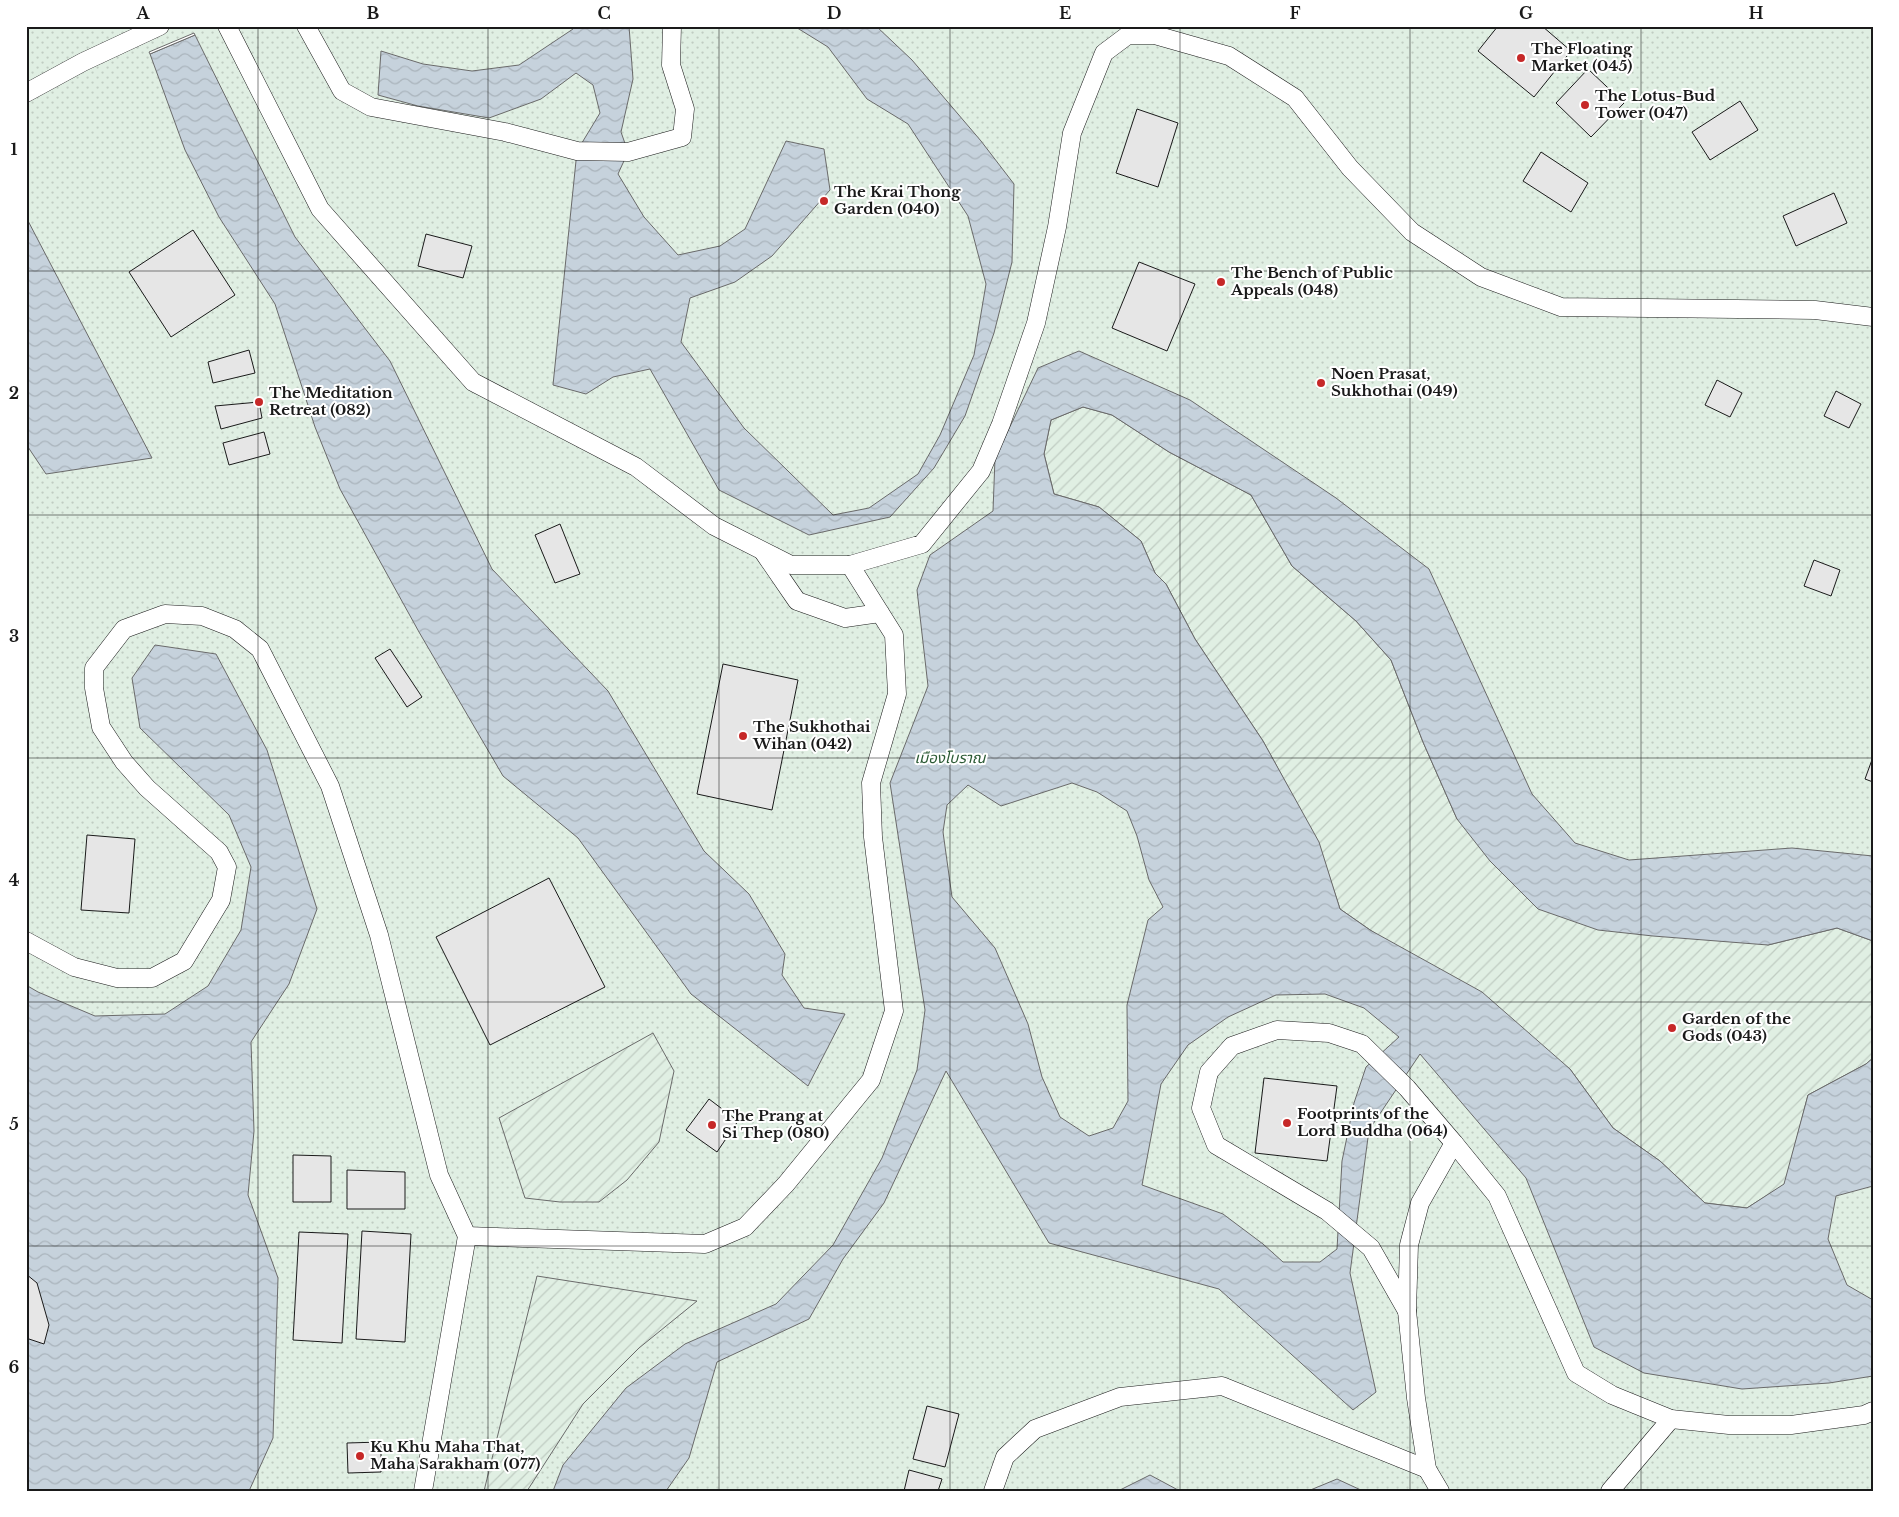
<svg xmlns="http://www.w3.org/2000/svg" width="1899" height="1517" viewBox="0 0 1899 1517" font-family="'Libre Baskerville','Noto Sans Thai',serif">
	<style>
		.park { fill: url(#park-dots); stroke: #6a6a6a }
		.garden { fill: url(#garden-furrows); stroke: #6a6a6a }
		.water { fill: url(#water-waves); stroke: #6a6a6a; fill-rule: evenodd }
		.pier { fill: #fff; stroke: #6a6a6a }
		.building { fill: #e6e6e6; stroke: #1a1a1a }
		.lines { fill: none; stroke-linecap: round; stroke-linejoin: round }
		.service-casing { stroke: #1a1a1a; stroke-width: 19 }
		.service { stroke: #fff; stroke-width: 18 }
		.grid { fill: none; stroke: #1a1a1a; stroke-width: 1; stroke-opacity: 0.55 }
		.poi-dot { fill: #c62828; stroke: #fff; stroke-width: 2 }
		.labels { text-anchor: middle; stroke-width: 4; stroke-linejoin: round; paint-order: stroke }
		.poi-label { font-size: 15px; font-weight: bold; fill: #1a1a1a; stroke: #fff; text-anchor: start }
		.park-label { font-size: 15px; font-style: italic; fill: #2b5a34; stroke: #fff }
		.neatline { fill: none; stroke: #1a1a1a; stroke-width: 2 }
		.grid-label { font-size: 16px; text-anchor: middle; font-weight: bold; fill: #1a1a1a }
	</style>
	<defs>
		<pattern id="park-dots" width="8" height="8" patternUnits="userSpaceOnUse" patternTransform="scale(1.25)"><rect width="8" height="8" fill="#e0efe3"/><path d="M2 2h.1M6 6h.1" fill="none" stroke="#c0ccc2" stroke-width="1.8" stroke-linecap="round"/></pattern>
		<pattern id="garden-furrows" width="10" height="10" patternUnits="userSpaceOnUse" patternTransform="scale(1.25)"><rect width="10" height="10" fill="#e0efe3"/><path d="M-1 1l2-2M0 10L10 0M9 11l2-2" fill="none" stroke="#c0ccc2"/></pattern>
		<pattern id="water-waves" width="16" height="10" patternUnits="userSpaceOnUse" patternTransform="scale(1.25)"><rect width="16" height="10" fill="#c6d2dc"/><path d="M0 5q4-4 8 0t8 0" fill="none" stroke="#aab4bc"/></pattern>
	</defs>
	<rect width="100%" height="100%" fill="#fff"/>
	<rect class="park" x="26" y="26" width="1847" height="1465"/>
	<g class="garden">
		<polygon points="1083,407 1112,415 1169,452 1251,495 1292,566 1356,621 1391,660 1423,742 1457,819 1768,945 1837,928 1873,941 1873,1058 1866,1064 1808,1095 1785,1184 1747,1208 1705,1203 1660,1161 1613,1128 1570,1069 1340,909 1318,842 1263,741 1195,639 1166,584 1155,573 1141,541 1099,507 1054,494 1044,454 1051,420"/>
		<polygon points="653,1033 674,1071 659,1142 627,1180 599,1202 560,1202 525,1198 499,1118"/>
		<polygon points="537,1276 697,1301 639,1348 583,1404 527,1491 484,1491"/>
	</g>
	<g class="water">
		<polygon points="575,26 629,26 633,79 621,132 628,152 618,174 644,217 678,255 720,246 745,229 786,141 824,149 830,190 772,256 735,282 690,298 681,342 744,428 833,515 869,508 918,474 940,435 974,355 986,284 968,216 908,124 867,99 828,47 794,26 876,26 912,60 981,141 1014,184 1012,262 994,333 965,416 934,468 890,517 809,535 719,490 650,369 613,377 586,394 553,385 577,151 600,113 593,85 576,73 541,99 489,118 418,106 378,95 381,51 423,64 472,71 519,65 573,29"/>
		<polygon points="195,35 295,237 390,361 492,569 608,691 704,851 749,894 785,954 782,975 804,1008 845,1014 808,1086 691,994 578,838 503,776 419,632 340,489 315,427 275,304 219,217 185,150 150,54"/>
		<polygon points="26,217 152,458 46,474 26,444"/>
		<path d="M1079 351 1190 400 1336 498 1429 569 1532 794 1575 843 1629 860 1792 848 1873 856V941L1837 928 1768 945 1653 936 1598 930 1538 909 1490 861 1457 819 1423 742 1391 660 1356 621 1292 566 1251 495 1169 452 1112 415 1083 407 1051 420 1044 454 1054 494 1099 507 1141 541 1155 573 1166 584 1195 639 1263 741 1319 842 1340 909 1370 930 1482 992 1570 1069 1613 1128 1660 1161 1705 1203 1747 1208 1784 1184 1808 1095 1866 1064 1873 1058V1186L1836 1196 1828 1239 1847 1285 1873 1300V1376L1829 1383 1742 1389 1644 1373 1594 1347 1526 1178 1420 1054 1369 1130 1350 1273 1376 1392 1353 1410 1219 1289 1049 1243 946 1071 884 1203 843 1259 809 1319 717 1362 689 1458 666 1491H553L563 1465 626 1388 685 1344 776 1304 833 1245 882 1158 917 1070 925 1010 890 783 928 686 917 590 930 555 993 511 995 458 1038 368ZM1072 783 1097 792 1127 811 1137 836 1149 880 1163 907 1148 920 1127 1005 1128 1101 1113 1128 1089 1136 1060 1117 1042 1077 1028 1024 995 948 952 897 943 832 947 805 968 785 1001 806ZM1325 994 1364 1008 1399 1037 1366 1067 1354 1103 1342 1161 1337 1249 1320 1262H1283L1263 1244 1223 1214 1142 1185 1161 1084 1188 1045 1228 1017 1276 995Z"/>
		<polygon points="155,645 216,654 267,750 317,909 289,984 251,1042 254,1131 248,1195 278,1278 273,1438 249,1491 26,1491 26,985 38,992 95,1016 165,1014 208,986 241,930 251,867 229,815 140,728 132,678"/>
		<polygon points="1150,1475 1178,1490 1184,1491 1118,1491"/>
		<polygon points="1337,1479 1363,1491 1308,1491"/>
	</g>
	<polygon class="pier" points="194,33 195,35 150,54 149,52"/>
	<g class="building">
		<polygon points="1498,26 1542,26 1571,51 1534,97 1478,51"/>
		<polygon points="1588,69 1624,103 1591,137 1556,103"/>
		<polygon points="1740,101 1758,130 1710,160 1692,132"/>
		<polygon points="1137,109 1178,123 1158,187 1116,173"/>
		<polygon points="1541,152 1588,183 1571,212 1523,181"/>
		<polygon points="1834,193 1847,223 1796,246 1783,216"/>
		<polygon points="193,230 235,295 171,337 129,272"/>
		<polygon points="426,234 472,246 463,278 418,266"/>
		<polygon points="1139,262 1195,284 1167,351 1112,328"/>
		<polygon points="249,350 255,373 213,383 208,362"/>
		<polygon points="1717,380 1742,393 1730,417 1705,405"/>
		<polygon points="1836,391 1861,404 1849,428 1824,416"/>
		<polygon points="259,402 262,418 221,429 215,406"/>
		<polygon points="264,432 270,454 229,465 223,443"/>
		<polygon points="560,524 580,574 555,583 535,535"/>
		<polygon points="1814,560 1840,570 1831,596 1804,586"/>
		<polygon points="390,649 422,697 407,707 375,658"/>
		<polygon points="723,664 798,680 772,810 697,794"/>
		<polygon points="1873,757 1873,782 1865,779"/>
		<polygon points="87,835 135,839 129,913 81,910"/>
		<polygon points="549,878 605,987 490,1045 436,937"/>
		<polygon points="1264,1078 1337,1086 1327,1161 1255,1153"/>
		<polygon points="709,1099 738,1121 717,1152 686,1130"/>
		<polygon points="293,1155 331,1156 331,1202 293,1202"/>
		<polygon points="347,1170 405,1172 405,1209 347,1209"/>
		<polygon points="362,1231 411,1234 405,1342 356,1339"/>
		<polygon points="299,1232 348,1234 342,1343 293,1340"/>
		<polygon points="26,1274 37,1283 49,1325 44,1344 26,1338"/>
		<polygon points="927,1406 959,1414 945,1467 913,1459"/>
		<polygon points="381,1442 381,1472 348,1473 347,1443"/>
		<polygon points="909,1470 942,1479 938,1491 904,1491"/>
	</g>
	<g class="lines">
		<defs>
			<g id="service">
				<polyline points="227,26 320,209 473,382 636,467 714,526 791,565 850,565 922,544 981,471 1001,424 1036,323 1057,227 1072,133 1104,53 1128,35 1155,35 1229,56 1295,98 1350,168 1412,232 1481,277 1561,307 1815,310 1873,317"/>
				<polyline points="306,26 342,91 371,107 505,132 577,151 628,152 682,137 685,109 671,65 672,26"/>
				<polyline points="26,93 83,62 160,26"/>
				<polyline points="764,553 797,601 845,618 880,613"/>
				<polyline points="26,941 74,967 117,978 152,978 184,961 221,900 227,867 219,852 147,788 124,762 101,727 94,688 94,668 124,629 165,614 202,616 235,629 260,649 330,786 379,935 439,1175 467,1236 423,1491"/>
				<polyline points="467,1236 705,1244 745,1227 786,1184 871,1080 894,1011 873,837 871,783 897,694 894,635 850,565"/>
				<polyline points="1407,1311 1371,1248 1327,1211 1216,1145 1201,1108 1209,1072 1232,1046 1277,1030 1329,1033 1362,1044 1407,1088 1454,1143 1497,1196 1576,1373 1612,1395 1671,1419 1729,1425 1791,1425 1864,1415 1873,1411"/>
				<polyline points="993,1491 1005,1457 1035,1429 1120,1397 1222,1386 1427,1469"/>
				<polyline points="1440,1491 1427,1469 1416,1398 1407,1311 1409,1245 1420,1203 1454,1143"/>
				<polyline points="1610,1491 1671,1419"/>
			</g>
		</defs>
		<use href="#service" class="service-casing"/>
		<use href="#service" class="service"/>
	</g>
	<path class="grid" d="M258 26V1491M488 26V1491M719 26V1491M950 26V1491M1180 26V1491M1410 26V1491M1641 26V1491M26 271H1873M26 515H1873M26 758H1873M26 1002H1873M26 1246H1873"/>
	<g class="poi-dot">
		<circle cx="1521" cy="58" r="5"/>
		<circle cx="1585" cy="105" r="5"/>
		<circle cx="824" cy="201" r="5"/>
		<circle cx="1221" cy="282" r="5"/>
		<circle cx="1321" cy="383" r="5"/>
		<circle cx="259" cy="402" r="5"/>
		<circle cx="743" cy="736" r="5"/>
		<circle cx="1672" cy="1028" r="5"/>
		<circle cx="1287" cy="1123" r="5"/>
		<circle cx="712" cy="1125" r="5"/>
		<circle cx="360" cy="1456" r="5"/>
	</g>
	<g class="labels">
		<g class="poi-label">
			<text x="1531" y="54">The Floating<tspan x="1531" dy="17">Market (045)</tspan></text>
			<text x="1595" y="101">The Lotus-Bud<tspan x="1595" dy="17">Tower (047)</tspan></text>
			<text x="834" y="197">The Krai Thong<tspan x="834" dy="17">Garden (040)</tspan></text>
			<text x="1231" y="278">The Bench of Public<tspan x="1231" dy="17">Appeals (048)</tspan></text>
			<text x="1331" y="379">Noen Prasat,<tspan x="1331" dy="17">Sukhothai (049)</tspan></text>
			<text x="269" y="398">The Meditation<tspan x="269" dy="17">Retreat (082)</tspan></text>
			<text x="753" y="732">The Sukhothai<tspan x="753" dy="17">Wihan (042)</tspan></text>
			<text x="1682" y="1024">Garden of the<tspan x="1682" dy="17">Gods (043)</tspan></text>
			<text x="1297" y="1119">Footprints of the<tspan x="1297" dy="17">Lord Buddha (064)</tspan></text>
			<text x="722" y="1121">The Prang at<tspan x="722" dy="17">Si Thep (080)</tspan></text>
			<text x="370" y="1452">Ku Khu Maha That,<tspan x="370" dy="17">Maha Sarakham (077)</tspan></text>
		</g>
		<g class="park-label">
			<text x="950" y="763">เมืองโบราณ</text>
		</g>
	</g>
	<rect width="1899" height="1517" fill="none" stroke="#ffffff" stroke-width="55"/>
	<rect x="28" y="28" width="1844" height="1462" class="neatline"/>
	<g class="grid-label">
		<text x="143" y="19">A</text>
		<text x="373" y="19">B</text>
		<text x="604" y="19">C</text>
		<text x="834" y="19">D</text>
		<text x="1065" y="19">E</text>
		<text x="1295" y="19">F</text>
		<text x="1526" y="19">G</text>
		<text x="1756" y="19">H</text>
		<text x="14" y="155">1</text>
		<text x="14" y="399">2</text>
		<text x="14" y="642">3</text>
		<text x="14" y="886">4</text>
		<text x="14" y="1130">5</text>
		<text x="14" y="1373">6</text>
	</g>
</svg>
